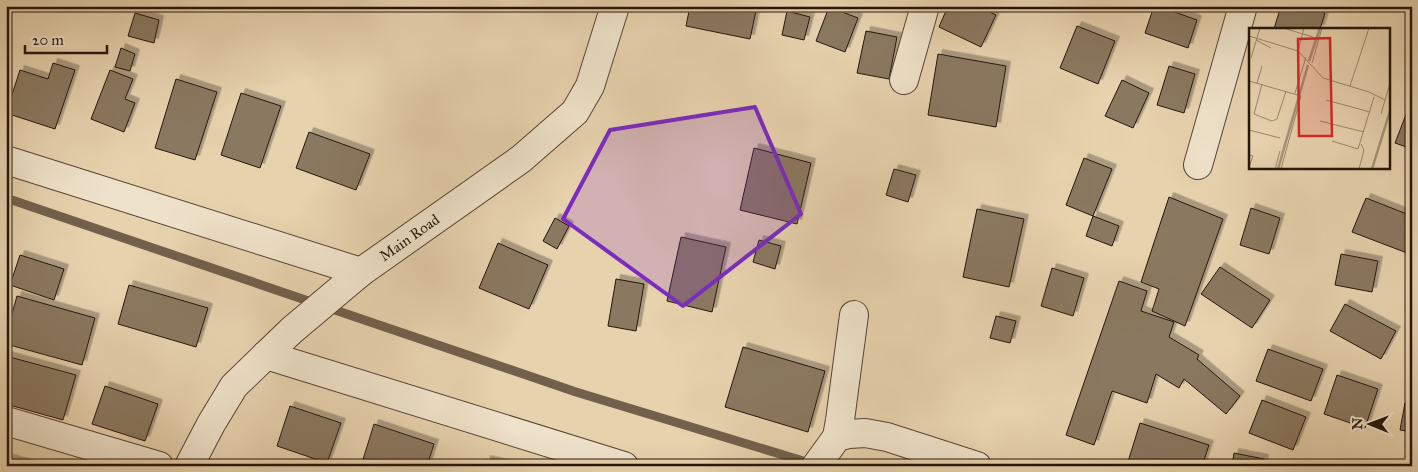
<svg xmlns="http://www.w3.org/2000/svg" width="1418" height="472" viewBox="0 0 1418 472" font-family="'IM FELL Great Primer',serif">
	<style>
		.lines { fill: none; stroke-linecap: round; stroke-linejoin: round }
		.stream { stroke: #72604c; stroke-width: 9 }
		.building { fill: #8a7860; stroke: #26160b; filter: url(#shadow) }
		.street-casing { stroke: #564534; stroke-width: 30 }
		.street { stroke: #efe2ca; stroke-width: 28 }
		.marked { fill: #7b2cbf; fill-opacity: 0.2; stroke: #7b2cbf; stroke-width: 4; stroke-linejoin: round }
		.labels { text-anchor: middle; stroke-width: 4; stroke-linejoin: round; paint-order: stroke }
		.street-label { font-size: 15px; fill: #26160b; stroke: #efe2ca }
		.inset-river { fill: none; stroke: #a59277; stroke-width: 2.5 }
		.inset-road { fill: none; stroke: #9a876d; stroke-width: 1 }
		.view { fill: #d62828; fill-opacity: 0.15; stroke: #d62828; stroke-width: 2.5 }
		.inset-edge { fill: none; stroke: #26160b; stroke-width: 2.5 }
	</style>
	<defs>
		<filter id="shadow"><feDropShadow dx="4.5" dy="-4.5" stdDeviation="0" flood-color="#0004"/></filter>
	</defs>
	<rect width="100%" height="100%" fill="#e7d2ae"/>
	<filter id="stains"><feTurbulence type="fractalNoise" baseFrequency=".004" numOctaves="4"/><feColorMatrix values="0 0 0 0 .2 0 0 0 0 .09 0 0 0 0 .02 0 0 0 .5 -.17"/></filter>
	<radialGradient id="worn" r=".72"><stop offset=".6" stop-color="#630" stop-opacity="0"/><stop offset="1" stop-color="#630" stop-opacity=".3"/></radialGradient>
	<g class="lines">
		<polyline class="stream" points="6,198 576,392 813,464"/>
	</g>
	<g class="building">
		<polygon points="690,6 757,6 750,39 686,26"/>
		<polygon points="948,6 977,6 996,15 981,47 939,27"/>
		<polygon points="1154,6 1158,6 1197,20 1188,48 1145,33"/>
		<polygon points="1281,6 1305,6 1325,13 1320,29 1274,29"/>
		<polygon points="829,7 858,18 845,52 816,41"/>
		<polygon points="787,11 810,17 804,40 782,35"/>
		<polygon points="135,13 159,20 154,43 128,36"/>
		<polygon points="1077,26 1115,41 1098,84 1060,68"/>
		<polygon points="866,31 897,37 889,79 857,73"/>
		<polygon points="121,48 135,54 130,71 115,67"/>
		<polygon points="938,54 1006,66 996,127 928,115"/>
		<polygon points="53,63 75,70 55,129 6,113 20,70 48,79"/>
		<polygon points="1169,66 1195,74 1184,113 1157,105"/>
		<polygon points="110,70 133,79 125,99 135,103 124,132 91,119"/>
		<polygon points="176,79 217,92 195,160 155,148"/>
		<polygon points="1122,80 1149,93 1133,128 1105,116"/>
		<polygon points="241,93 281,106 260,168 221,155"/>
		<polygon points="1410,104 1412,105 1412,149 1395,143"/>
		<polygon points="309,132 370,154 356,190 296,168"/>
		<polygon points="754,148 811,163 797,224 740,210"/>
		<polygon points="1084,158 1112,169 1093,216 1066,205"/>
		<polygon points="894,169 916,175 908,202 886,195"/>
		<polygon points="1169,197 1223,219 1185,326 1152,311 1159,289 1141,282"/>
		<polygon points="1366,198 1412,216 1412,242 1407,253 1352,232"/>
		<polygon points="1251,208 1280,218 1269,254 1240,245"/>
		<polygon points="977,209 1024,219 1009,287 963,277"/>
		<polygon points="1093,216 1119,226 1112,246 1086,236"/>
		<polygon points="555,218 569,226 557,249 543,241"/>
		<polygon points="681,237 726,247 712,312 667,301"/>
		<polygon points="759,240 781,246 775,269 753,262"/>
		<polygon points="498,243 548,265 529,309 479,288"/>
		<polygon points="1341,254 1378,261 1372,292 1335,285"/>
		<polygon points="20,255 64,269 54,300 10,285"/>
		<polygon points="1220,267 1270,300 1252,328 1201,294"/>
		<polygon points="1052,268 1084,278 1073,316 1041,306"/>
		<polygon points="616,279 644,284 636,331 608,326"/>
		<polygon points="1119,281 1147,291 1141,311 1174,322 1169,337 1199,355 1197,359 1240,396 1226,414 1184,379 1179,388 1156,374 1147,403 1112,391 1094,445 1066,435"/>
		<polygon points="129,285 208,308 196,347 118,324"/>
		<polygon points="17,296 95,318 82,365 6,344 6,335"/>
		<polygon points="1345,304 1396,331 1381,359 1330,331"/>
		<polygon points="996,316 1016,321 1010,343 990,338"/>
		<polygon points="743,347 825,371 808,432 725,407"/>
		<polygon points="1268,349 1323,369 1311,401 1256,381"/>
		<polygon points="6,356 76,375 63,420 6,404"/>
		<polygon points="1337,375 1378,389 1365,428 1324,414"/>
		<polygon points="105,386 158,404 145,441 92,424"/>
		<polygon points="1262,400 1306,417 1293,450 1249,433"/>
		<polygon points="1405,403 1412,404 1412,432 1400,430"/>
		<polygon points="290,406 341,423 327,463 277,446"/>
		<polygon points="1140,423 1209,445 1202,466 1127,465"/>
		<polygon points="374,424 434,444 427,466 361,466"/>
		<polygon points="1234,453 1264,459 1263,466 1232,466"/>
		<polygon points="6,458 35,466 6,466"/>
		<polygon points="486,460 512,466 485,466"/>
	</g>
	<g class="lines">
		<defs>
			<g id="street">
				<polyline points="904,80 925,6"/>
				<polyline points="6,160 361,272"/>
				<polyline points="1198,165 1243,6"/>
				<polyline points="266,355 624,466"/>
				<polyline points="6,421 159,466"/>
				<polyline points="837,437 840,420 854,315"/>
				<path id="s1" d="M189 466 211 424 234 386 292 330 361 272 521 159 575 112 590 86 615 6"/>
				<polyline points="816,466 837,437 849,434 865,433 887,437 977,466"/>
			</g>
		</defs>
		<use href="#street" class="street-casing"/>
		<use href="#street" class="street"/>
	</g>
	<path class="marked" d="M755 107 801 214 683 306 563 219 610 130Z"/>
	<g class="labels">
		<g class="street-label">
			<text dy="5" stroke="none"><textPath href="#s1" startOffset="322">Main Road</textPath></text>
		</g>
	</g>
	<g transform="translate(1249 28)">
		<rect width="141" height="141" fill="#e7d2ae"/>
		<path class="inset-river" d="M60 33 71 0M29 141 59 37M123 141 141 83"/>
		<path class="inset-road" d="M34 0 64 9M0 8 49 23 74 50 120 64 136 72M7 12 22 20M49 23 55 0M2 30 11 0M63 35 73 0M0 53 52 68 32 141M8 55 13 38M13 56 5 86 23 93 28 91 37 63M101 58 120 0M46 65 57 29M77 72 121 84M132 86 141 55M71 93 115 104M0 102 31 110M83 113 109 121 125 69M0 127 4 128 0 139M26 141 31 123M110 141 115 122 112 116"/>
		<path class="view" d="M81 10 83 108H50L49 11Z"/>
		<rect width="141" height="141" class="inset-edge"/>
	</g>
	<rect width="1418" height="472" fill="none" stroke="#e7d2ae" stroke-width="25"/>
	<rect x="8" y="8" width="1403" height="457" fill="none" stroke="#26160b" stroke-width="2.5"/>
	<rect x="12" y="12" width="1393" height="447" fill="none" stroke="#26160b"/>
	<g transform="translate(1370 424) rotate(271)" stroke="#efe2ca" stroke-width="4" paint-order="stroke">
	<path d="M0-4L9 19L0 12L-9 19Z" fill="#26160b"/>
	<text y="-8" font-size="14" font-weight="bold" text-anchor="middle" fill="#26160b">N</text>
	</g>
	<path d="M25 45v8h82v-8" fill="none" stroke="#26160b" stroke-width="2.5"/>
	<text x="32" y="45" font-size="15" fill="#26160b" stroke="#efe2ca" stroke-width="4" paint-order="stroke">20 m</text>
	<rect width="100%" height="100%" filter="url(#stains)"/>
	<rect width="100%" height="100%" fill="url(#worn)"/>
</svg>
